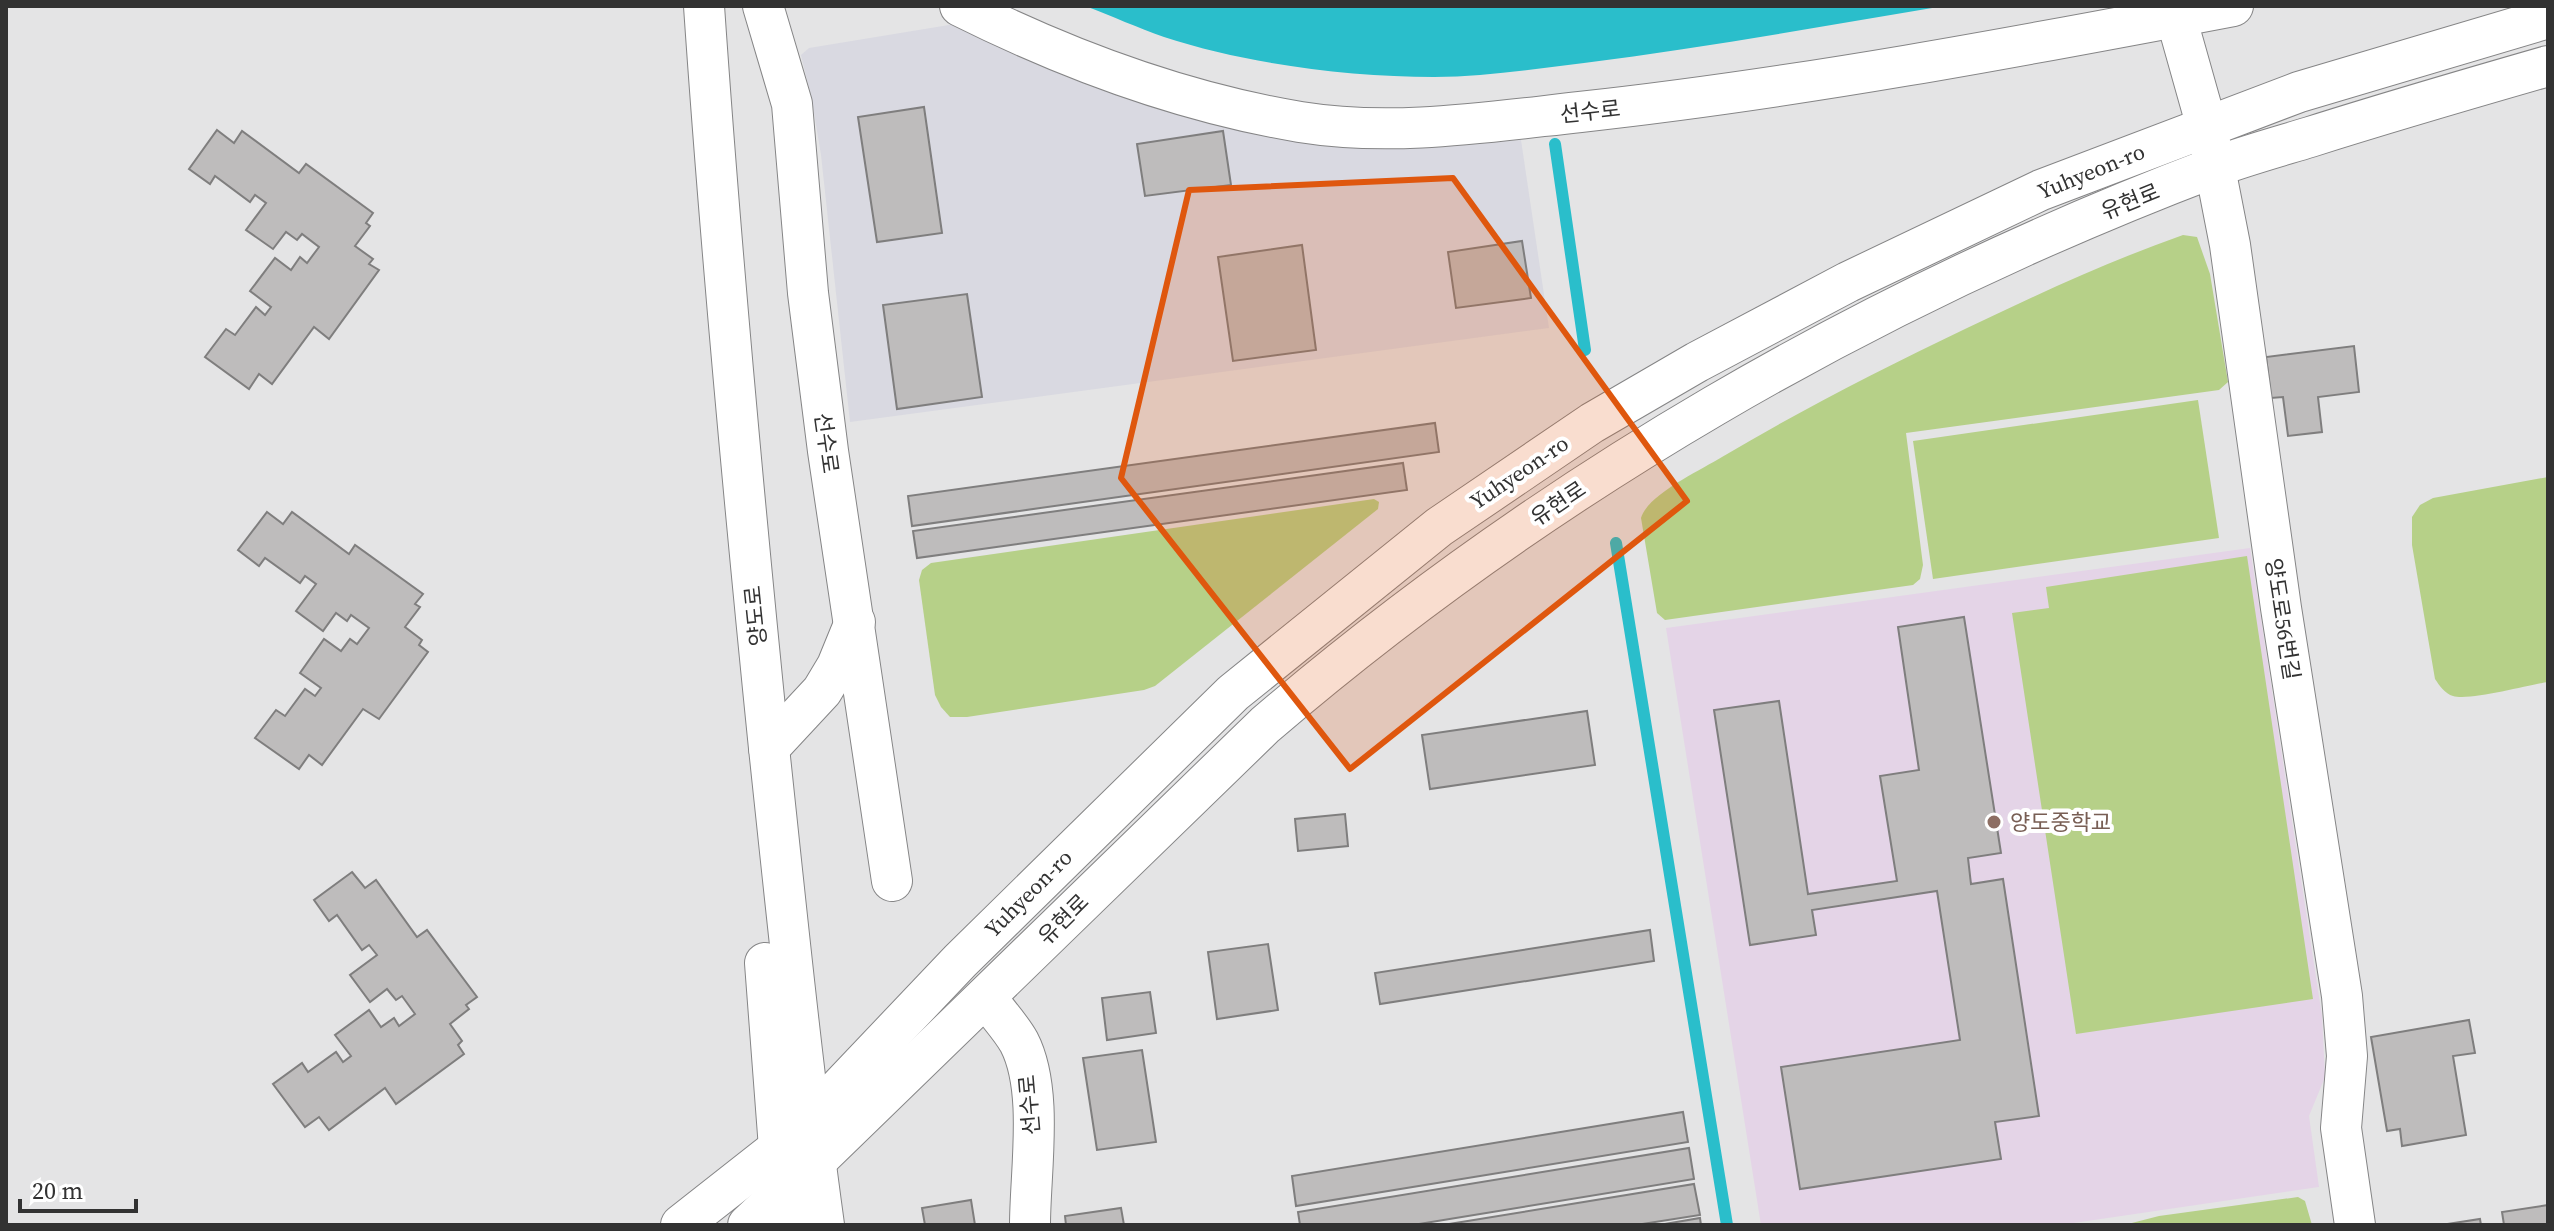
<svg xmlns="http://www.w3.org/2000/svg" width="2554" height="1231" viewBox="0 0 2554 1231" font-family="'Source Serif 4','Noto Sans KR',serif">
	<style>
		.built { fill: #d9d9e1 }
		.education { fill: #e4d4e7 }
		.green { fill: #b6d088 }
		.water { fill: #2abecb }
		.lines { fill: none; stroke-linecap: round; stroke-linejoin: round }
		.stream { stroke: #2abecb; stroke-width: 12 }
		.building { fill: #bebcbc; stroke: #7f7e7e; stroke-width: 2 }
		.minor-casing { stroke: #858586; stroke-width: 42 }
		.minor { stroke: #fff; stroke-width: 40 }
		.marked { fill: #df570e; fill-opacity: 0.2; stroke: #df570e; stroke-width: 6; stroke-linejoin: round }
		.education-dot { fill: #8d6e63; stroke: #fff; stroke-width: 3 }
		.labels { text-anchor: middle; stroke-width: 8; stroke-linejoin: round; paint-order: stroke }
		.street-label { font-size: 22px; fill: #323232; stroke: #fff }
		.education-label { font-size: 22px; fill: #785e54; stroke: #fff; text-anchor: start }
	</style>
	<rect width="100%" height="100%" fill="#e4e4e5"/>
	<polygon class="built" points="955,24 1337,143 1436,147 1521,140 1549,328 850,422 821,155 812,101 801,55 809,48"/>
	<polygon class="education" points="2250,548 2322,1016 2325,1077 2309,1116 2319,1187 2060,1225 1761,1225 1666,628"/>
	<g class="green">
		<path d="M2183 235 2197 237 2210 274 2228 382 2219 390 1906 433 1923 565 1920 579 1913 585 1665 620 1657 613 1641 518C1648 494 1701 470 1722 457 1801 410 1882 369 1965 329 2036 295 2109 261 2183 235Z"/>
		<polygon points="2198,400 2219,538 1933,579 1913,441"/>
		<path d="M2548 477V682C2528 685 2470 701 2453 696 2445 694 2439 685 2435 679L2412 545V517L2420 505 2433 498Z"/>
		<polygon points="1374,499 1379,502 1378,509 1155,686 1144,690 967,717 950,717 941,707 935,695 919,580 922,570 931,563"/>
		<polygon points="2247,556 2313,999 2076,1034 2012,613 2049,608 2046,587"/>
		<polygon points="2298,1197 2305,1201 2312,1225 2124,1225 2159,1216"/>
	</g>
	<path class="water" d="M1085 6H1944C1824 26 1705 48 1584 63 1534 69 1484 77 1434 77 1347 77 1247 64 1164 37 1138 28 1112 16 1085 6Z"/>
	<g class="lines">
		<g class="stream">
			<polyline points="1555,144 1585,350"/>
			<polyline points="1616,543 1727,1225"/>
		</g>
	</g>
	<g class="building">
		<polygon points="924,107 942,233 877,242 858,117"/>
		<polygon points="217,130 234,143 242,131 299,173 306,164 373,213 366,223 370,226 355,246 373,259 369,264 379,270 329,339 314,327 272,384 259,374 249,389 205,357 226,329 235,335 256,307 265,315 271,307 250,291 275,258 291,270 300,257 307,263 319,247 302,234 297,240 286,232 273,249 246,230 266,203 255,195 250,202 215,176 210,184 189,169"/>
		<polygon points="1223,131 1231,185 1145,196 1137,144"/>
		<polygon points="1522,241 1531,298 1456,308 1448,252"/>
		<polygon points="1302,245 1316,350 1233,361 1218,257"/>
		<polygon points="967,294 982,397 897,409 883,305"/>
		<polygon points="2354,346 2359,392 2318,397 2322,432 2288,436 2283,397 2271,398 2266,357"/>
		<polygon points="1435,423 1439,452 912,526 908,496"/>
		<polygon points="1403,463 1407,490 917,558 913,531"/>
		<polygon points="267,512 283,524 292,512 349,554 355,545 423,594 415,604 420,607 405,627 422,640 419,645 428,652 379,719 363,709 322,765 309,755 299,769 255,738 276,710 285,716 305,689 315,696 321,688 300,673 324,639 341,651 350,639 357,644 369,628 351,615 347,621 336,613 323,631 296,611 316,584 305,576 300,583 265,558 259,566 238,550"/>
		<polygon points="1964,617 2001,853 1968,858 1971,884 2003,879 2039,1116 1995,1122 2001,1159 1800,1189 1781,1067 1960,1040 1937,891 1812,910 1816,935 1750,945 1714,710 1779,701 1808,894 1897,881 1880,776 1919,770 1898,627"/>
		<polygon points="1587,711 1595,765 1430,789 1422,735"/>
		<polygon points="1345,814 1348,846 1298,851 1295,819"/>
		<polygon points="352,872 365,888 376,880 417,937 427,930 477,997 466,1005 469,1009 450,1024 462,1041 458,1045 464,1054 396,1104 385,1088 329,1130 319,1117 305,1127 273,1084 302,1063 308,1072 336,1052 343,1062 351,1056 335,1035 369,1010 381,1027 394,1018 399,1026 415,1014 402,996 396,1000 387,989 370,1002 350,975 377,955 369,945 362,950 337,915 329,921 314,900"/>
		<polygon points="1650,930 1654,961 1380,1004 1375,973"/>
		<polygon points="1268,944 1278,1010 1217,1019 1208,952"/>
		<polygon points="1150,992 1156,1033 1107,1040 1102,998"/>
		<polygon points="2469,1020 2475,1053 2453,1056 2466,1135 2402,1146 2400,1129 2387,1131 2371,1037"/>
		<polygon points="1142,1050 1156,1142 1097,1150 1083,1058"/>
		<polygon points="1683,1112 1688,1142 1296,1206 1292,1176"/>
		<polygon points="1689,1148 1694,1179 1413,1225 1300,1225 1298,1212"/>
		<polygon points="1694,1184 1700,1215 1636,1225 1443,1225"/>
		<polygon points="971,1200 975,1225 925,1225 922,1208"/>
		<polygon points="2548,1205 2548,1225 2504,1225 2502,1212"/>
		<polygon points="1121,1208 1124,1225 1066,1225 1065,1216"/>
		<polygon points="1700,1218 1701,1225 1659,1225"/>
		<polygon points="2480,1219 2481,1225 2441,1225"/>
	</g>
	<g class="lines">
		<defs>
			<g id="minor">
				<path d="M704 6C721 254 744 501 769 748 786 907 802 1066 824 1225"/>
				<polyline points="763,6 792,104 808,293 828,451 892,881"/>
				<path d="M960 6C1068 60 1181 102 1300 122 1393 137 1488 122 1580 112 1799 88 2017 47 2233 6"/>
				<polyline points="2176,17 2207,127 2230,245 2281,608 2342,996 2347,1056 2341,1128 2355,1225"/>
				<polyline points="769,748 822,691 837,666 855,622"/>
				<polyline points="765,963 779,1148 792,1225"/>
				<path d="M986 997C996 1012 1010 1026 1019 1042 1044 1090 1030 1172 1030 1225"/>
				<polyline points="681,1225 779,1148 809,1120 960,961 1233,693 1439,527 1592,423 1697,362 1848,282 2041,190 2299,92 2548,18"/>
				<path d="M748 1225 815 1162 1265 725C1545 485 1868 299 2212 168 2244 156 2277 147 2310 137 2389 112 2468 89 2548 66"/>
			</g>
		</defs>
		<use href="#minor" class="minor-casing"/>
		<use href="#minor" class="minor"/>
	</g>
	<path class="marked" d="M1453 178 1687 501 1350 769 1121 478 1189 190Z"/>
	<circle class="education-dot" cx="1994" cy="822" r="8"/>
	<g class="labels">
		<g class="street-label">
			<text transform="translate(1590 111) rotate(-6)" y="8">선수로</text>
			<text transform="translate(2091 171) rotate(-22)" y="8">Yuhyeon-ro</text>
			<text transform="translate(2130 201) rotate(-22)" y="8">유현로</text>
			<text transform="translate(827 443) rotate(82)" y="8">선수로</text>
			<text transform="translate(1519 472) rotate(-34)" y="8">Yuhyeon-ro</text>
			<text transform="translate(1558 503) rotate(-34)" y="8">유현로</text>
			<text transform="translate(755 616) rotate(-96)" y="8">양도로</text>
			<text transform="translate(2283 619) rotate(81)" y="8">양도로56번길</text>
			<text transform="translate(1028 893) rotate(-45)" y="8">Yuhyeon-ro</text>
			<text transform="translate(1063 919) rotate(-45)" y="8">유현로</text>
			<text transform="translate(1029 1105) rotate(-95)" y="8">선수로</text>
		</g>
		<g class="education-label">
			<text x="2010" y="830">양도중학교</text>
		</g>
	</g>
	<rect width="2554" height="1231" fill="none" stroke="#323232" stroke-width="16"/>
	<path d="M20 1199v12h116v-12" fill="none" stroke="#323232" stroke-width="4"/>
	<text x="32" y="1199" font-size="24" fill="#323232" stroke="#ffffff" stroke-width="6" paint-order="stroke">20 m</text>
</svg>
